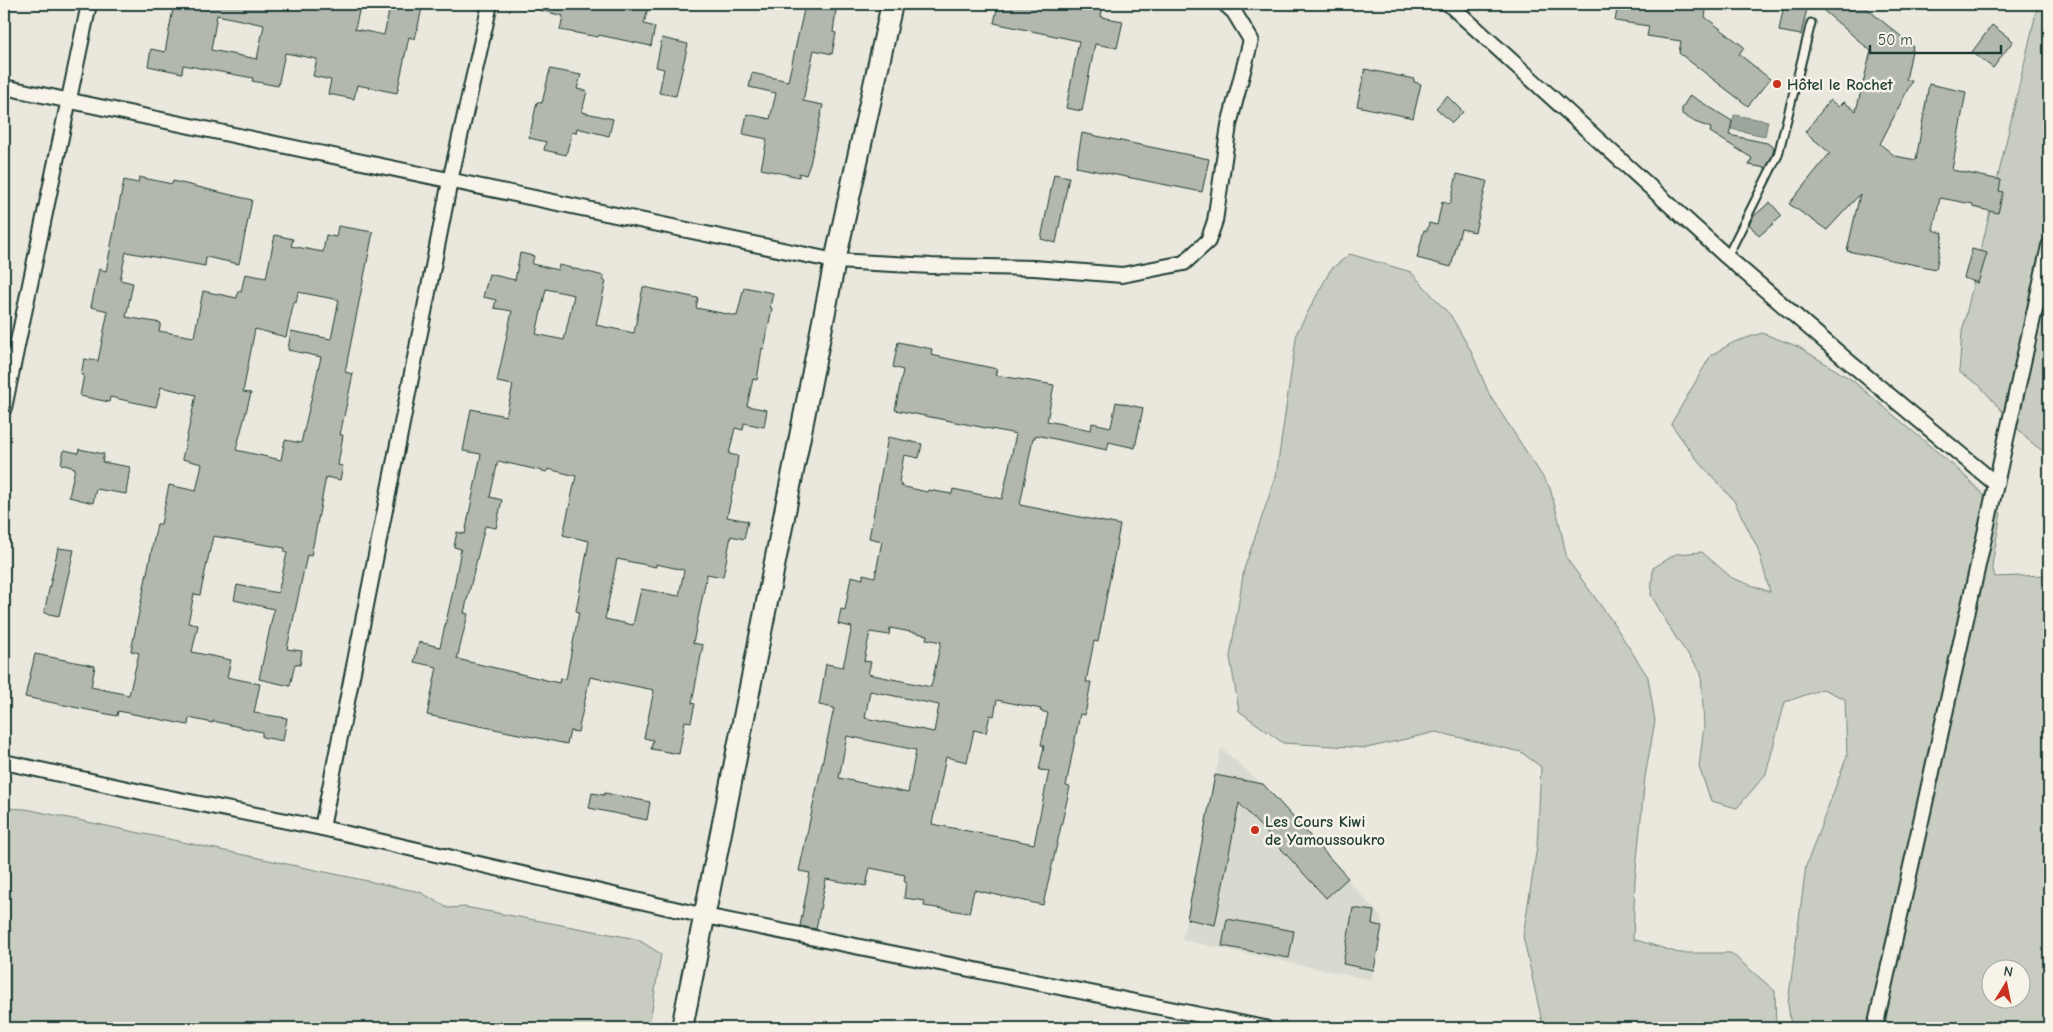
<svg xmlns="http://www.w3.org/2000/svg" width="2053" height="1032" viewBox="0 0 2053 1032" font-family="'Comic Neue',sans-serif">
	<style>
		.built { fill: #d9dacf }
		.green { fill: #c8ccc1; stroke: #74847a; fill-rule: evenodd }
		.water { fill: #9ca69c; stroke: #6a7c72 }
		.building { fill: #b2b8ae; stroke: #1f3d34; fill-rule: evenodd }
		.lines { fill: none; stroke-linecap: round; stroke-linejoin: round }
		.lane-casing { stroke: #1f3d34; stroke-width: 11 }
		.street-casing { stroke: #1f3d34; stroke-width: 18 }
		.secondary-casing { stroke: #1f3d34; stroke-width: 24 }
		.lane { stroke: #f7f3e8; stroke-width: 7 }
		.street { stroke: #f7f3e8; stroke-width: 14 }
		.secondary { stroke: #f7f3e8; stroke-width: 20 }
		.poi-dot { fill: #c8321e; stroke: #f7f3e8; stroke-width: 2 }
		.labels { text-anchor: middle; stroke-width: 5; stroke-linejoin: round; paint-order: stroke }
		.poi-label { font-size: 16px; font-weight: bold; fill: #1f3d34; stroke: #f7f3e8; text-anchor: start }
	</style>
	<rect width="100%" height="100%" fill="#eae8dd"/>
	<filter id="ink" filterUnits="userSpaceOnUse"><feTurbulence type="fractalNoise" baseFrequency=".02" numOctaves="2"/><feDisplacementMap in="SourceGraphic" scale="10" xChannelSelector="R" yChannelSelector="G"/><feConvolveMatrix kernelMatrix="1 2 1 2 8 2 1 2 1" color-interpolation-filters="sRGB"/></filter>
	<g filter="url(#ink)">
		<polygon class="built" points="1221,748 1261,783 1382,918 1372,980 1182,940"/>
		<g class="green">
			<polygon points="2038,4 2049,4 2049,456 2027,439 1979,385 1959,372 1962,332"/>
			<polygon points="1350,254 1411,272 1451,316 1471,351 1490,396 1550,488 1559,521 1567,559 1612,621 1648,677 1655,721 1645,777 1635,880 1633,939 1679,953 1731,953 1775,991 1776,1028 1552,1028 1542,1022 1523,936 1537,847 1541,767 1521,752 1436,732 1367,748 1283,743 1239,711 1230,657 1244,569 1276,476 1297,332 1331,269"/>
			<path d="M1762 333 1799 347 1852 380 1961 472 2001 513 1992 565 1995 577 2047 575 2049 573V1028H1791L1788 1003 1806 866 1847 756 1845 699 1823 689 1785 702 1766 774 1737 808 1711 801 1699 767 1704 725 1701 672 1676 638 1651 595 1653 568 1676 554 1702 552 1732 578 1770 592 1758 549 1734 501 1694 456 1671 424 1711 355 1734 342ZM1990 970H2020V1000H1990Z"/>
			<polygon points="4,808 26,809 420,892 448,908 465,907 637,939 661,954 649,1028 4,1028"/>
		</g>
		<polygon class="water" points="1734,115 1768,121 1765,136 1731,129"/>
		<g class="building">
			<path d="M174 4H345L344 7 359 11 355 29 384 35 390 7 400 9 402 4H423L415 39 409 37 397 93 357 85 354 99 328 94 331 80 313 76 317 59 285 53 278 86 252 81 253 78 183 65 182 73 148 66 151 49 165 52ZM217 15 264 25 257 59 211 50Z"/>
			<polygon points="537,4 649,4 644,24 655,27 651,46 599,35 598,37 560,30 563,16 536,9"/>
			<polygon points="998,4 1103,4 1101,17 1123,21 1117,48 1095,44 1082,111 1066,108 1079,41 994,23"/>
			<polygon points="1618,4 1707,4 1705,17 1744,47 1739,54 1770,79 1748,106 1679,53 1681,41 1647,36 1649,26 1615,21"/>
			<polygon points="1784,4 1808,4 1801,35 1779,31"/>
			<polygon points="1816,4 1861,4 1913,46 1906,80 1912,81 1880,144 1895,156 1916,160 1929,84 1966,92 1952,170 2001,180 1999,191 2003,192 1998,213 1973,207 1973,204 1940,198 1933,230 1943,233 1936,269 1847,251 1860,194 1827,230 1789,204 1830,153 1805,132 1830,100 1839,107 1844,102 1856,111 1871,51"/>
			<polygon points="805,5 836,11 833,32 836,33 832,54 814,50 803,101 823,105 810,164 806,175 799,173 799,177 761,169 767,139 743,134 747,114 770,119 776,93 749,87 752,73 788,81"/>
			<polygon points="1992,25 2013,41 1993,68 1972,52"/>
			<polygon points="662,38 688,44 676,96 659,93 664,69 656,67"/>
			<polygon points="550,69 581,75 577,89 587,91 582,112 613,119 609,136 577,128 576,133 572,132 566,155 544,150 546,142 529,138 537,102 542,103"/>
			<polygon points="1365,69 1414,79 1414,82 1421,84 1413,118 1357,106"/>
			<polygon points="1690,95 1732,121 1729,135 1767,143 1774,147 1772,156 1766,168 1749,165 1752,158 1710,132 1711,128 1695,122 1682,114 1682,108"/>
			<polygon points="1447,96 1463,112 1452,123 1436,108"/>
			<polygon points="1082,133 1209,159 1202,192 1076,167"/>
			<polygon points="1054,174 1069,177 1056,243 1041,239"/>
			<polygon points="1457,174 1487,181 1475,232 1461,229 1451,267 1417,258 1424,230 1427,231 1429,223 1437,225 1442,202 1450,204"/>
			<path d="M139 177 172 184 173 181 252 200 239 264 206 257 205 266 126 252 120 280 133 283 126 317 161 323 159 331 194 337 203 291 237 298 238 291 241 292 245 274 266 278 275 235 293 239 291 246 323 252 326 235 336 237 338 226 373 232 345 372 353 374 340 435H343L338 465 343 466 340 480 326 477 311 556 307 555 287 649 302 651 300 665 295 664 290 686 259 679 274 609 234 600 237 585 278 593 287 553 284 552 285 548 213 536 200 595 194 594 188 623 198 625 192 652 231 660 227 677 260 684 254 713 287 718 283 741 262 737V732L213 721V723L189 718 188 725 118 711 117 716 25 697 35 654 95 666 91 687 129 695 139 653 131 651 157 524H161L169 485 196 491 202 464 182 459 196 395 161 387 156 407 110 397 109 402 80 396 84 375H81L84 359 98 361 108 311 91 307 99 269 106 271 124 180 138 183ZM298 292 339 300 331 339 291 331 288 350 321 357 301 443 285 440 281 460 236 450 251 393 243 392 255 329 286 337 294 302 296 303Z"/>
			<polygon points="1770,202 1782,216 1759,236 1749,224 1754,216"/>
			<polygon points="1972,249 1987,253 1978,283 1964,278"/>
			<path d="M520 253 534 256 532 264 558 270 559 265 604 276 603 280 606 281 596 325 634 333 643 287 698 298 696 308 737 316 744 287 773 293 770 307 772 308 764 349 762 348 757 380 753 379 747 406 767 410 764 427 744 423 743 430 735 428 729 454 738 456 734 485 727 517 748 521 744 539 731 536 723 577 707 574 693 643 703 645 692 703 695 704 691 722 685 721 679 754 651 749 653 740 644 738 654 690 590 677 578 732 570 731 567 744 427 715 437 667 414 662 419 642 440 647 454 587 461 549 454 547 457 532 465 534 481 454 463 451 471 409 506 416 513 385 497 382 512 311 494 308 496 300 483 297 489 274 515 280ZM546 289 574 295 564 340 536 334ZM498 461 547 472 548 469 576 476 563 535 589 541 576 611 579 612 566 679 560 678 559 683 457 659 468 614 464 613 485 526 496 528 502 500 490 497ZM617 559 656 567V564L684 570 679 596 641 589 633 625 605 619Z"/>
			<path d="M898 342 932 349 931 355 997 369 995 375 1054 385 1047 421 1091 430 1092 423 1111 427 1116 402 1143 408 1135 448 1109 442 1107 450 1036 435 1035 438H1033L1020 505 1120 525 1098 642 1094 641 1086 682H1091L1085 715 1080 714 1066 786 1070 787 1043 905 974 890 969 913 924 906 925 901 904 898 906 882 904 881 905 875 870 868 866 886 826 879 816 929 800 926 810 873 799 871 834 708 819 705 826 664 843 667 852 627 838 624 841 609 845 610 851 576 863 579V574L875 577 882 541 869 538 888 437 922 444 919 458 904 455 899 482 901 483V486L927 492 928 490 952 494 953 489 1002 499 1016 434 895 410 903 370 893 367ZM890 628 927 635 926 639 941 642 931 687 868 674 871 662 864 661 870 632 889 635ZM870 691 939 705 934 732 865 718ZM997 700 1041 709 1040 711 1048 713 1041 745 1044 746 1039 770 1049 771 1034 844 932 824 946 757 967 762 974 730 986 733 990 715 994 716ZM847 736 916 750 908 793 839 778Z"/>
			<polygon points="79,449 104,454 102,462 130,467 126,494 96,489 93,503 69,497 75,468 61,464 64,450 78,453"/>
			<polygon points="58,548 74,550 59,616 44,613"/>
			<polygon points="1215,775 1263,784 1348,878 1326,898 1239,803 1215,925 1187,919"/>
			<polygon points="592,793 604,795 605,793 650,802 647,820 589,808"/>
			<polygon points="1353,908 1374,911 1372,924 1382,926 1374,970 1343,964"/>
			<polygon points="1227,919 1294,931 1289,958 1222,946"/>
		</g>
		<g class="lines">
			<defs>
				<polyline id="lane" points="1727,257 1778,155 1811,23"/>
				<g id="street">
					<polyline points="1449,4 1727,257 1848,361 1996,484"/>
					<polyline points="4,87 835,261 932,266 1034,268 1122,275 1184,263 1208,241 1215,221 1229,125 1251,40 1234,12 1225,4"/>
					<polyline points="4,408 89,4"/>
					<polyline points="4,762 155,795 322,828 705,916 1265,1028"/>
					<polyline points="322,828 450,181 490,4"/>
					<polyline points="1875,1028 2049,246"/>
				</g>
				<polyline id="secondary" points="682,1028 835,261 892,4"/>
			</defs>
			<use href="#lane" class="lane-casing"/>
			<use href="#street" class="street-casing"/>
			<use href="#secondary" class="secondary-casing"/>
			<use href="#lane" class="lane"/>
			<use href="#street" class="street"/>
			<use href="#secondary" class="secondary"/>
		</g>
	</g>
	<g class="poi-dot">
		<circle cx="1777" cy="84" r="5"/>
		<circle cx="1255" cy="830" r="5"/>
	</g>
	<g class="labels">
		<g class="poi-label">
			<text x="1787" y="90">Hôtel le Rochet</text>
			<text x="1265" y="827">Les Cours Kiwi<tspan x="1265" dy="18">de Yamoussoukro</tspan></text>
		</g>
	</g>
	<rect width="2053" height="1032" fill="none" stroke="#f7f3e8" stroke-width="20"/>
	<rect x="10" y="10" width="2033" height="1012" fill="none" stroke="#1f3d34" stroke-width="2" filter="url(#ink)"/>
	<g transform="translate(2006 984) rotate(10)"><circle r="24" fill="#f7f3e8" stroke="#a1aaa0"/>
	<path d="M0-4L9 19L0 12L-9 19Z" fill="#c8321e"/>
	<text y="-8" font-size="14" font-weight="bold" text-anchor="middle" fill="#1f3d34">N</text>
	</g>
	<path d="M1870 45v8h131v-8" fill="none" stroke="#1f3d34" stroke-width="2.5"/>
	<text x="1878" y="45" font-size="15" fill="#1f3d34" stroke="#f7f3e8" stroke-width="4" paint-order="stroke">50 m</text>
</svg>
